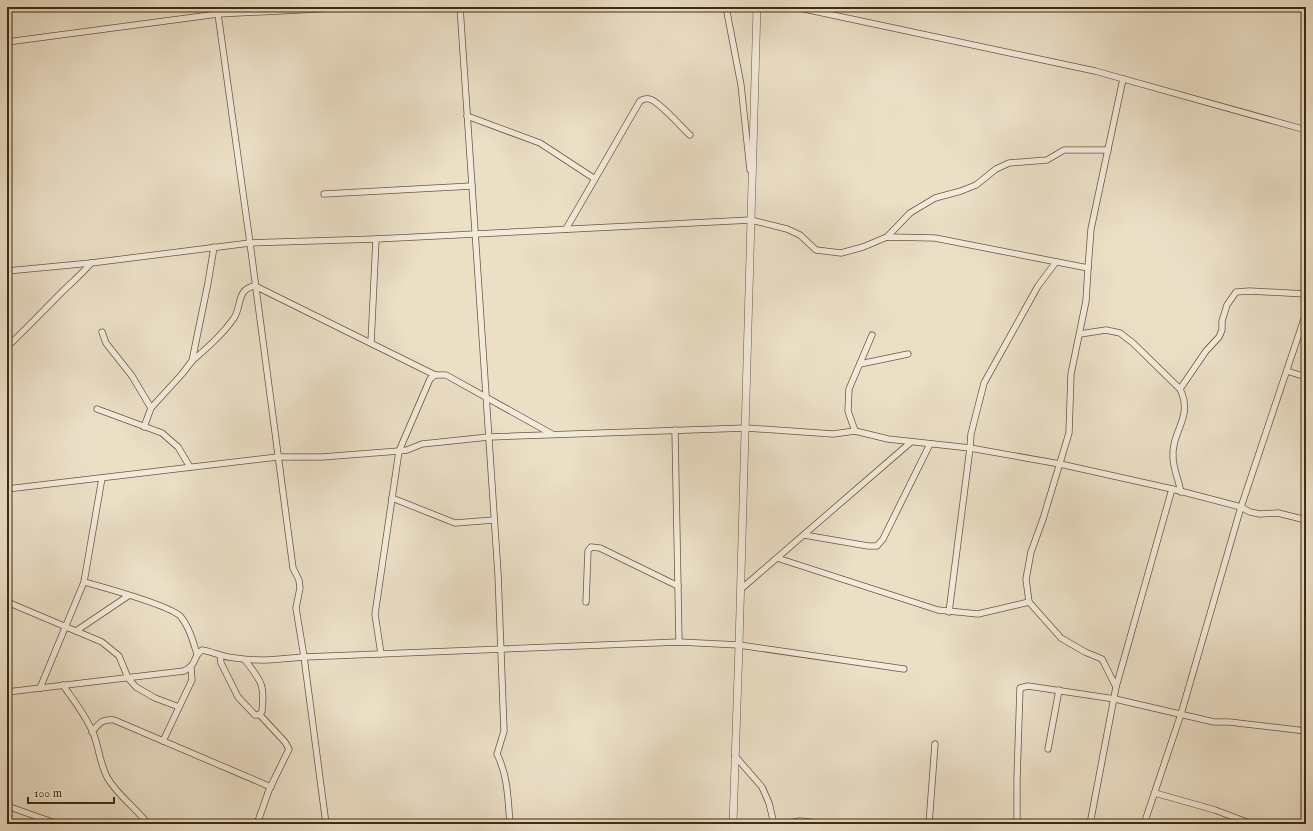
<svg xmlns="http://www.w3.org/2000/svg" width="1313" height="831" viewBox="0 0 1313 831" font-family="'IM FELL English',serif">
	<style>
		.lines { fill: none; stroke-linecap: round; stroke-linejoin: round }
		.minor-casing { stroke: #6a583c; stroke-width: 7 }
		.tertiary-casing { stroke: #6a583c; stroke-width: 8 }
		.minor { stroke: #f2eada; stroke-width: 5.5 }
		.tertiary { stroke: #f2eada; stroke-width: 7 }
	</style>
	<rect width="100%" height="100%" fill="#ebdfc6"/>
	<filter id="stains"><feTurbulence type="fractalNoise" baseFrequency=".005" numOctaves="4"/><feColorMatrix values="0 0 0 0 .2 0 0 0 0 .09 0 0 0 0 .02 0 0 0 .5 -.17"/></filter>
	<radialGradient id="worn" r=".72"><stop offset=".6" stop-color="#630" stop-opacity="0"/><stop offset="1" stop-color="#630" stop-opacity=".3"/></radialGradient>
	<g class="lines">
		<defs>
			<g id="minor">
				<path d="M460 7 498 574 504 731 497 754C508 776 508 800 510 824"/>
				<polyline points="726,7 741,85 750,170"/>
				<polyline points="795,7 1095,71 1306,130"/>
				<polyline points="218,14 250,243 293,568 299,580 300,588 296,608 304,657 326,824"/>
				<polyline points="7,42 218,14 357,7"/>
				<polyline points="467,116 540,143 595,179"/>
				<polyline points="324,194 472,186"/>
				<path d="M566 229 640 101C643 99 645 98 649 99 658 100 682 128 690 135"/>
				<polyline points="887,237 910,213 935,198 961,191 976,185 996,169 1009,163 1047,160 1064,150 1108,150"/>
				<polyline points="7,271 91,263 250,243 376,239 751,220 787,229 800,235 816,250 841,253 863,247 887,237 935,238 1088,268"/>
				<polyline points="102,332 106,343 132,376 151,408"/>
				<path d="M1080 334 1106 330 1120 333 1133 343 1180 389C1194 417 1171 431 1173 458 1173 467 1179 482 1181 492"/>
				<polyline points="371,343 376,239"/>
				<path d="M7 347C26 329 44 310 62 292 72 282 82 274 91 263"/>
				<path d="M192 361C207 348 223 334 234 318 242 306 236 289 255 286L435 375"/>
				<polyline points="860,364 908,354"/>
				<polyline points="1287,371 1306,377"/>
				<polyline points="1180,389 1206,351 1219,337 1222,330 1222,321 1227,305 1236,292 1250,291 1306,294"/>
				<polyline points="97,409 162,433 178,447 190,467"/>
				<polyline points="144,427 151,408 182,374 192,361 208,283 214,247"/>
				<polyline points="675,430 679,642"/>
				<polyline points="855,431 848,411 849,389 872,335"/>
				<polyline points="7,489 278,457 322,457 399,451 407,450 422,444 489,437 746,428 833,434 855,431 888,439 970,448 1060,464 1172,489 1241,507 1250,512 1260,514 1278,513 1306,520"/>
				<polyline points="392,498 455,523 494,520"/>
				<polyline points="804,535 868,546 877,546 883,539 930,444"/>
				<polyline points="777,558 938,610 978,614 1029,602"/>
				<path d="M84 582C102 587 172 606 181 617 189 627 193 641 197 654"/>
				<polyline points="741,589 911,442"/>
				<polyline points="7,602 102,642 119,656 128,678 136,687 155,698 179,707"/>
				<polyline points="586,602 588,551 591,547 600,548 678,586"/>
				<polyline points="949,612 970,448 971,434 984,383 1038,286 1056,262"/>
				<polyline points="76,631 128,596"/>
				<polyline points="381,654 375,614 399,451 430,379 435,375 446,375 552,434"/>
				<path d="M220 655 221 663 238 697 255 715H258L261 713 262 711C265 684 261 681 245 660"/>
				<path d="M63 685C74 701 87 717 94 735 99 749 100 763 107 777 117 795 135 807 148 824"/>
				<polyline points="1116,687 1172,489"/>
				<polyline points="40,688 84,582 102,478"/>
				<path d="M7 692 184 671C198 664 192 657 202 650 213 652 223 657 235 658 258 662 281 659 304 657L679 642 739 645 904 669"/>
				<path d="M92 732C99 723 102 719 114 720L271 787"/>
				<polyline points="163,741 192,680 191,668"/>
				<polyline points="1048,749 1059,690"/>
				<polyline points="735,756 762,787 769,803 774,824"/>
				<polyline points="1155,793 1215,810 1252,824"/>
				<polyline points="7,806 58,824"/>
				<polyline points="257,824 269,790 289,749 285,742 260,715"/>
				<polyline points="781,824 800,821 828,824"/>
				<polyline points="929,824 935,744"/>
				<polyline points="1017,824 1017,779 1020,688 1028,686 1115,699 1214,722 1229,722 1306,731"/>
				<polyline points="1090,824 1116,687 1102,659 1085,652 1061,638 1029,602 1026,579 1031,552 1043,519 1069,433 1071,374 1086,301 1088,268 1091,229 1123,79"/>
				<polyline points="1144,824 1181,714 1241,507 1306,313"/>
			</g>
			<polyline id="tertiary" points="733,824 739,645 757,7"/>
		</defs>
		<use href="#minor" class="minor-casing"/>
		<use href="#tertiary" class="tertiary-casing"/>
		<use href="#minor" class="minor"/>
		<use href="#tertiary" class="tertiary"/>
	</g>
	<rect width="1313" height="831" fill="none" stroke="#ebdfc6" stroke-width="24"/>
	<rect x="8" y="8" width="1297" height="815" fill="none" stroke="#3f2b0e" stroke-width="2"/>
	<rect x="12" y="12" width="1289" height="807" fill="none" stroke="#3f2b0e"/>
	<path d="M28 797v6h86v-6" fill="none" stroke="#3f2b0e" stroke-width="2"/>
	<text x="34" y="797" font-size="12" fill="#3f2b0e" stroke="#f2eada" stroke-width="3" paint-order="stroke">100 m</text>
	<rect width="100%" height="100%" filter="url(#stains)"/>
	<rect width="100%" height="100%" fill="url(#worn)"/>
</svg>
